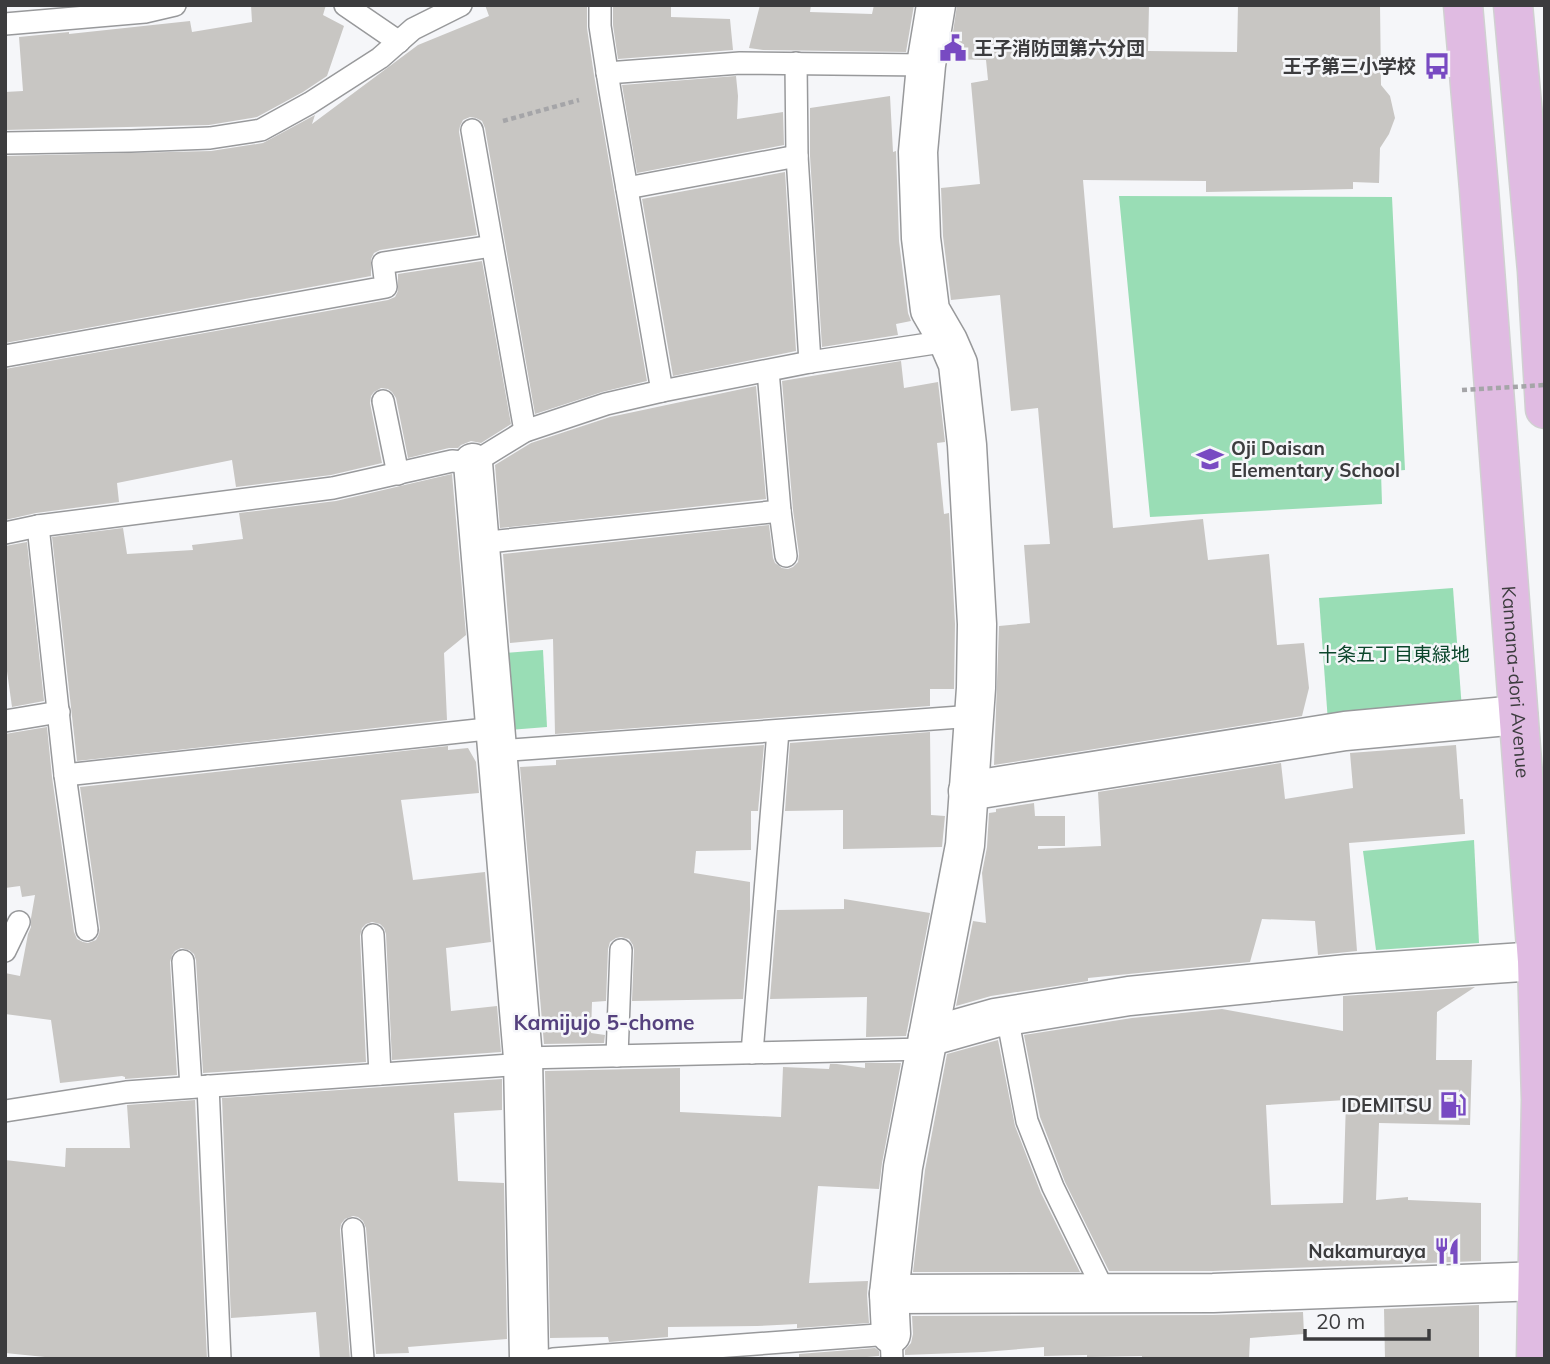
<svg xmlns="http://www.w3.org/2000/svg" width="1550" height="1364" viewBox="0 0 1550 1364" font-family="Mulish,'Noto Sans JP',sans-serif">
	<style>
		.green { fill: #99ddb5 }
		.building { fill: #c8c6c3; fill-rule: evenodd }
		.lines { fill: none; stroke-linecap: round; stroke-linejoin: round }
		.service-casing { stroke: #98999b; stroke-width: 24 }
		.minor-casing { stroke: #98999b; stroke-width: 41 }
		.primary-casing { stroke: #d0d0d1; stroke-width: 41 }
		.path { stroke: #a5a5a8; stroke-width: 4.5; stroke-dasharray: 5 3.5; stroke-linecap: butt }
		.service { stroke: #fff; stroke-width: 21 }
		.minor { stroke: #fff; stroke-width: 38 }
		.primary { stroke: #e0bbe2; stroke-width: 38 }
		.path-bridge { stroke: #a5a5a8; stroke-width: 4.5; stroke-dasharray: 5 3.5; stroke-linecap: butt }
		.labels { text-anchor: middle; stroke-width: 5; stroke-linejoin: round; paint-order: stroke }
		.poi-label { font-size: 19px; font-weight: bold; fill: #3c3c3e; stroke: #f5f6f9; text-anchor: end }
		.park-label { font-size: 19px; fill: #0b462b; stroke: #f5f6f9 }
		.street-label { font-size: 19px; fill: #3c3c3e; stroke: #f5f6f9 }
		.neighbourhood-label { font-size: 21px; font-weight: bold; fill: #55417e; stroke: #f5f6f9 }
	</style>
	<rect width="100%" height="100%" fill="#f5f6f9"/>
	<g class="green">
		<polygon points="1119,196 1392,197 1405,470 1381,472 1382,504 1150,517"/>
		<polygon points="1453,588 1462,710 1328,722 1319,598"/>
		<polygon points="543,650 547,727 509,730 504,653"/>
		<polygon points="1474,840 1479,943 1376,950 1363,851"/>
	</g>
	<g class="building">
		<polygon points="251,5 326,5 323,15 344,26 327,76 303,92 257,117 209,125 5,130 5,92 23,91 19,37 69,32 69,34 190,21 192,32 252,22"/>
		<polygon points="485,5 587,5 587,28 594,75 647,381 602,392 535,414 485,128 482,121 476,118 470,117 463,120 460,126 459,132 477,235 380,250 374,253 371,259 371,276 5,343 5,156 211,151 263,143 315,115 312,124 418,45 489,16"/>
		<polygon points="613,5 671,5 671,17 730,19 733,50 618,59 613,25"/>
		<polygon points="760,5 811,5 810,12 872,14 874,5 914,5 906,52 763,50 749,48"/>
		<polygon points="957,5 1149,5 1148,51 1237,52 1238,5 1380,5 1381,85 1390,96 1395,118 1389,134 1380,148 1379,183 1353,182 1353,189 1206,192 1206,181 1083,180 1113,528 1203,519 1208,560 1269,554 1277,645 1304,643 1309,688 1302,716 994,765 999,626 1030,623 1024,545 1050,544 1038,408 1011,411 1000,295 951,300 943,236 941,188 980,184 971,83 988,80 986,60 949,59"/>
		<polygon points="736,76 738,96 737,119 783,112 784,145 637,173 622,85"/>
		<polygon points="890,96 893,152 896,151 899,241 908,313 911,321 896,324 898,335 822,347 810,156 810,108"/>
		<polygon points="785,172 796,351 673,376 642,199"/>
		<polygon points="482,261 511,424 481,443 471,441 461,445 458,448 449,448 408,458 396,398 392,392 388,389 381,388 374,392 371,396 370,403 382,463 331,475 236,487 232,460 117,483 119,502 36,513 5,520 5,369 388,300 395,297 398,291 398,274"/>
		<polygon points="901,361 904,388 938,382 945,442 937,443 944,514 949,513 955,624 954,689 930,689 930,706 555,734 553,639 510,643 503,554 769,525 773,558 775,563 782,568 788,569 793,567 798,562 799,554 793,510 782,381"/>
		<polygon points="756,386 766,499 500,528 495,465 531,443 610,417"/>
		<polygon points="452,474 466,635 444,653 447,720 77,761 52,537 123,528 127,554 193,550 192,545 243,539 239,513 336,501"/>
		<polygon points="27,542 44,701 12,707 5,657 5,546"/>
		<polygon points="47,727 52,777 74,932 77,939 83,942 88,943 96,940 99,934 100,928 80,787 448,746 448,750 468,748 476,762 479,793 401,800 413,880 485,872 491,942 446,948 451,1011 497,1006 501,1052 392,1060 386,934 384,928 380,924 372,922 366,924 362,928 360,936 366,1062 203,1073 196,960 194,954 189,950 181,948 175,951 172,955 170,962 177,1075 125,1079 125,1077 122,1076 60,1083 51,1020 5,1014 5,973 20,976 28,934 31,927 31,918 35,895 22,897 20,886 5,888 5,734"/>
		<polygon points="930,732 931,815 945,816 942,847 843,849 843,810 785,811 790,743"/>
		<polygon points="764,745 758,811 751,811 751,850 696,851 694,873 750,882 750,910 743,999 632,1001 634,950 633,945 629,939 621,937 616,938 610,942 608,949 606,1001 592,1002 591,1033 605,1035 604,1043 544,1044 520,767 556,765 556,760"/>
		<polygon points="1456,745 1460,799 1463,799 1465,834 1349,843 1357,951 1318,955 1315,921 1262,919 1250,962 1088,978 1088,981 991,996 956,1006 973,921 986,923 982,873 987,847 989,813 996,812 996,809 1034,803 1035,816 1065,816 1065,846 1038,846 1038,849 1101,846 1098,792 1281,763 1285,799 1353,788 1350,753"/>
		<polygon points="844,899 930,913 906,1036 866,1037 867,997 770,999 777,910 844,909"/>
		<path d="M1475 987 1437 1012 1436 1060H1472L1470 1125 1379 1123 1376 1200 1408 1197V1200L1481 1203V1261L1213 1271H1109L1065 1182 1040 1117 1024 1035 1132 1018 1222 1009 1343 1031V996ZM1346 1100 1343 1203 1271 1205 1266 1105Z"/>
		<polygon points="998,1040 1015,1126 1041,1193 1080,1272 913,1272 925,1170 947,1054"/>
		<polygon points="865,1063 901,1063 882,1163 879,1189 818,1186 809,1283 868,1281 867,1295 869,1323 797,1328 797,1324 757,1326 668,1327 668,1337 609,1342 608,1337 550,1338 545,1071 680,1068 680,1112 781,1117 783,1067 829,1069 830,1064 837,1064 865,1068"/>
		<polygon points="502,1079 502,1110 454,1113 458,1181 504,1183 507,1339 408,1347 409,1353 376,1354 366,1228 363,1221 358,1217 353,1216 345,1219 341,1224 340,1230 350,1359 320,1359 316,1312 231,1318 222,1098"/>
		<polygon points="195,1100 207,1359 142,1359 142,1357 65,1359 5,1353 5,1160 65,1167 66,1148 130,1148 127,1105"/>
		<polygon points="1479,1305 1479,1359 1385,1359 1384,1309"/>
		<polygon points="1303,1312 1304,1334 1250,1338 1249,1359 1142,1359 1142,1356 1087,1357 1087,1355 1044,1356 1044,1347 984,1352 905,1355 905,1350 911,1343 913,1334 912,1316 1213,1315"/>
		<polygon points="875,1348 879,1351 879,1356 867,1357 867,1359 799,1359 799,1354"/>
	</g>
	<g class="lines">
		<defs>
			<g id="service">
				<polyline points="345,5 399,42"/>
				<polyline points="600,5 600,26 610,91 662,391"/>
				<polyline points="5,24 145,12 175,5"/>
				<polyline points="796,63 797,156 810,362"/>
				<polyline points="607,73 740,63 926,65"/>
				<polyline points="472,130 525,431"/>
				<polyline points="5,143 131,141 210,138 261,130 310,103 380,58 413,29 461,5"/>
				<polyline points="627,188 797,156"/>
				<polyline points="5,356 386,287 383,263 492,246"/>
				<polyline points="768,371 780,511 786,556"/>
				<polyline points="383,401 398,474"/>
				<polyline points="38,526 65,775 496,728"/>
				<polyline points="5,533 38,526 333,488 452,461 473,463 525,431 606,404 662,391 810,362 948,341"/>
				<polyline points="479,543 780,511"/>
				<polyline points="5,721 59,712"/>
				<polyline points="498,751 974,716"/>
				<polyline points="65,775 87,930"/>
				<polyline points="373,935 380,1074"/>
				<polyline points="5,951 19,922"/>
				<polyline points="183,961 191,1087"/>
				<polyline points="1007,1016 1027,1121 1053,1187 1105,1293"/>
				<polyline points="752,1053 778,731"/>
				<polyline points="617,1056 621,950"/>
				<polyline points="523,1058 926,1049"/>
				<polyline points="208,1086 220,1359"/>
				<polyline points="5,1111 126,1092 524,1064"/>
				<polyline points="353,1229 363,1359"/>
				<polyline points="553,1359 891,1334 892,1359"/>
			</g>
			<g id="minor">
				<polyline points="473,463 523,1058 529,1359"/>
				<polyline points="968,791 1345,731 1518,715"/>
				<polyline points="928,1037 995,1018 1129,996 1347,974 1537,961"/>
				<polyline points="889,1294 1213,1293 1538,1281"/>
				<polyline points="891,1334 889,1294 903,1167 965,845 976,688 977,624 967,445 958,364 948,341 930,310 921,238 918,152 926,65 936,5"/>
			</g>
			<g id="primary">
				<path id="s1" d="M1463 5 1479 189 1537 961 1541 1100 1536 1359"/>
				<polyline points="1513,5 1537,271 1545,409"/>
			</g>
		</defs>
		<use href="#service" class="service-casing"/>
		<use href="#minor" class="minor-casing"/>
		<use href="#primary" class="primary-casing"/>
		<polyline class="path" points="503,121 579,100"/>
		<use href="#service" class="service"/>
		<use href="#minor" class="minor"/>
		<use href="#primary" class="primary"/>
		<polyline class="path-bridge" points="1462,390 1545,385"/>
	</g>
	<defs>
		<symbol id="civic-bare" viewBox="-9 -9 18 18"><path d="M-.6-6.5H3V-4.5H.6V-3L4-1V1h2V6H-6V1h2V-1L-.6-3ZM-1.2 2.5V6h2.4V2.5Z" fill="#784ac2" stroke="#f5f6f9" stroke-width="2.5" paint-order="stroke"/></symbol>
		<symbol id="bus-bare" viewBox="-9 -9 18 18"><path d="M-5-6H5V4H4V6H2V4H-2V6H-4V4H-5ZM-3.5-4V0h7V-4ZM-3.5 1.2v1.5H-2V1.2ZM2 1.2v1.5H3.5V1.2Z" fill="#784ac2" stroke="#f5f6f9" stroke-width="2.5" paint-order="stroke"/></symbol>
		<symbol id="school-bare" viewBox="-9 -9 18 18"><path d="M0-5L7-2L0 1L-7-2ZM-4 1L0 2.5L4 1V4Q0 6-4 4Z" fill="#784ac2" stroke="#f5f6f9" stroke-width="2.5" paint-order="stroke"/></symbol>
		<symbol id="fuel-bare" viewBox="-9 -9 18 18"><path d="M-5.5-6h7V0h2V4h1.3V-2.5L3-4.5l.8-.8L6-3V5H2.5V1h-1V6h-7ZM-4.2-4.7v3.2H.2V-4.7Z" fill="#784ac2" stroke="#f5f6f9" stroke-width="2.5" paint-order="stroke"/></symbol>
		<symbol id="restaurant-bare" viewBox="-9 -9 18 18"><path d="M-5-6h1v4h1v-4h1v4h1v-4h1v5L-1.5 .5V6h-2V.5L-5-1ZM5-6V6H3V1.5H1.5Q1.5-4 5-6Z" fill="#784ac2" stroke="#f5f6f9" stroke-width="2.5" paint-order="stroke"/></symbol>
	</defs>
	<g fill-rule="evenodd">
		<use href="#civic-bare" x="934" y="29" width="38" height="38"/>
		<use href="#bus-bare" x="1418" y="47" width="38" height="38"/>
		<use href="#school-bare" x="1191" y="440" width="38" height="38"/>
		<use href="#fuel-bare" x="1434" y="1086" width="38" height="38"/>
		<use href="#restaurant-bare" x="1428" y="1232" width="38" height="38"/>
	</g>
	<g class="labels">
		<g class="poi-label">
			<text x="974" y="55" text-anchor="start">王子消防団第六分団</text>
			<text x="1416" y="73">王子第三小学校</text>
			<text x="1231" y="455" text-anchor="start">Oji Daisan<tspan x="1231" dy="22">Elementary School</tspan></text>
			<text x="1432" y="1112">IDEMITSU</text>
			<text x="1426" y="1258">Nakamuraya</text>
		</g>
		<g class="park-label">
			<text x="1394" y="661">十条五丁目東緑地</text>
		</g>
		<g class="street-label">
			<text dy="7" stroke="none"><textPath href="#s1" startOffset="679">Kannana-dori Avenue</textPath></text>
		</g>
		<g class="neighbourhood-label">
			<text x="604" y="1030">Kamijujo 5-chome</text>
		</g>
	</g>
	<rect width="1550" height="1364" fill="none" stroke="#3c3c3e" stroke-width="14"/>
	<path d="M1305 1329v10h124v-10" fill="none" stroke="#3c3c3e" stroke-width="3.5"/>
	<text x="1316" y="1329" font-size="21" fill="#3c3c3e" stroke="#f5f6f9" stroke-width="5" paint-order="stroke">20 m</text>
</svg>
